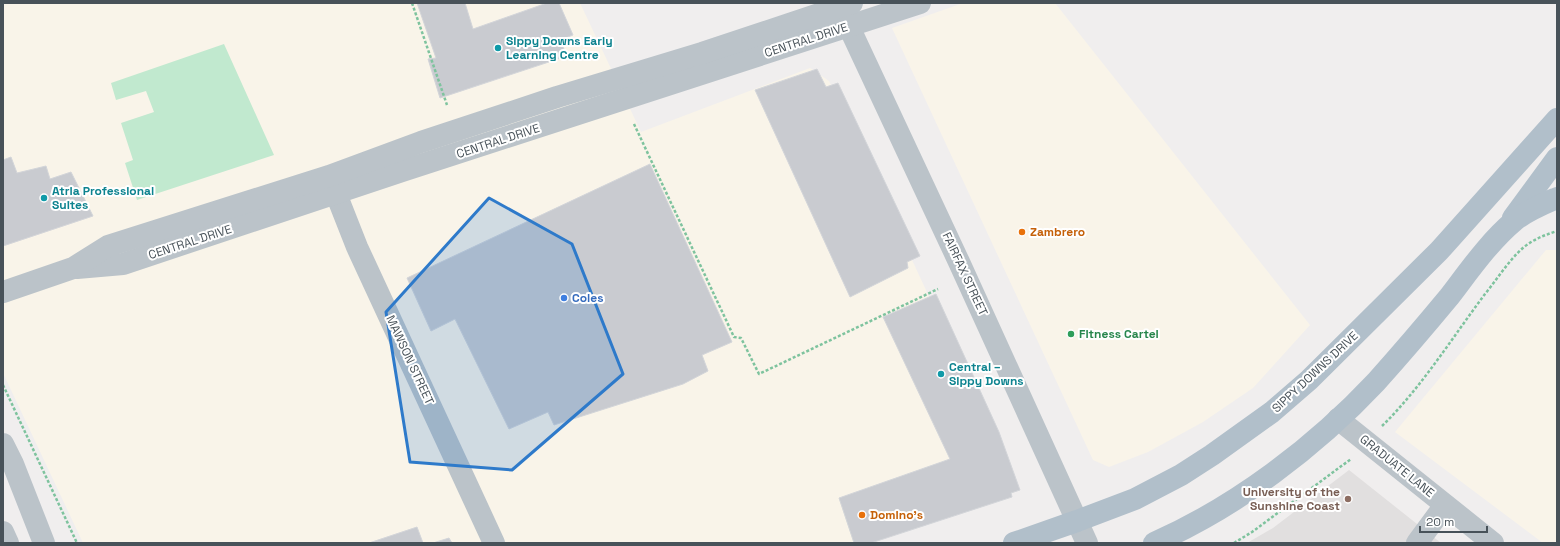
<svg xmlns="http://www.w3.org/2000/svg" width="1560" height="546" viewBox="0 0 1560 546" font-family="'Space Grotesk',sans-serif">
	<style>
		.commercial { fill: #f9f4e9 }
		.education { fill: #e1dfdf }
		.green { fill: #c1e9cf }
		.building { fill: #c9cbd0; stroke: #d3d5d9 }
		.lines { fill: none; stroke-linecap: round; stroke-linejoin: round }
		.path { stroke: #7ec39e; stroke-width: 2.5; stroke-dasharray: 3 2; stroke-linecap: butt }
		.minor { stroke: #bbc3c9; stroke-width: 22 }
		.major { stroke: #b1bfca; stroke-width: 22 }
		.marked { fill: #2e7aca; fill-opacity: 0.2; stroke: #2e7aca; stroke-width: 3; stroke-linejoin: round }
		.culture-dot { fill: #0f9aa8; stroke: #fff; stroke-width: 1.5 }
		.food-dot { fill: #e8710a; stroke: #fff; stroke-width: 1.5 }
		.shop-dot { fill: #3f7fe0; stroke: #fff; stroke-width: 1.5 }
		.leisure-dot { fill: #2e9e5b; stroke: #fff; stroke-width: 1.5 }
		.education-dot { fill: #8d6e63; stroke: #fff; stroke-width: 1.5 }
		.labels { text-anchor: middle; stroke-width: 4; stroke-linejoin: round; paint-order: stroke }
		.street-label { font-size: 12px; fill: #485259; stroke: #fff }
		.culture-label { font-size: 12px; font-weight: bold; fill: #0d838f; stroke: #fff; text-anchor: start }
		.food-label { font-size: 12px; font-weight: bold; fill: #c56008; stroke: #fff; text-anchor: start }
		.shop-label { font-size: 12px; font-weight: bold; fill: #366cbe; stroke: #fff; text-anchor: start }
		.leisure-label { font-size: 12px; font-weight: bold; fill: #27864d; stroke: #fff; text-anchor: start }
		.education-label { font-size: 12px; font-weight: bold; fill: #785e54; stroke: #fff; text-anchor: end }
	</style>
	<rect width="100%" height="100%" fill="#f0eeee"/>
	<g class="commercial">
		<polygon points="3,3 580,3 641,132 810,68 829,81 1015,482 864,543 83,543 3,373"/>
		<polygon points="963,3 1055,3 1310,325 1253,388 1203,422 1148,452 1109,467 1093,460 892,28"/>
		<polygon points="1546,250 1557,250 1557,543 1543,543 1395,432"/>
	</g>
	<polygon class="education" points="1349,470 1441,543 1247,543 1273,528"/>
	<polygon class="green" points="224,44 274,155 137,200 125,163 133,160 121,123 154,112 146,91 116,100 111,83"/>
	<g class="building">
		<polygon points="417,3 465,3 473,29 547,3 559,3 573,35 560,40 567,56 440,98 428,59 436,58"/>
		<polygon points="817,69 826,87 838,83 920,256 907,262 908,268 850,297 755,90"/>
		<polygon points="11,157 17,173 46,166 50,179 71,172 93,216 3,246 3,160"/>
		<polygon points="650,164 732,342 702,355 708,371 683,384 554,425 548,412 509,429 455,319 431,331 407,278"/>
		<polygon points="936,294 999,432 1020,490 1011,493 1012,497 871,543 854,543 839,498 950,459 883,317"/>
		<polygon points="417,527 423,543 369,543"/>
		<polygon points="449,538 452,543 433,543"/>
	</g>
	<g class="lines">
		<g class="path">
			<polyline points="412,3 447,105"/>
			<polyline points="634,124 734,337 741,338 759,374 938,289"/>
			<polyline points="3,385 77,543"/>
			<path d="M1382 426C1421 388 1452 338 1485 294 1498 278 1509 260 1524 247 1534 239 1545 235 1557 231"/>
			<polyline points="1234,543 1252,532 1351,459"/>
		</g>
		<g class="minor">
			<polyline points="843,14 959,262 1087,543"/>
			<polyline points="331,181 357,247 494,543"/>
			<polyline points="77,268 123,264 402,171 920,3"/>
			<polyline points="3,292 73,268 108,246 329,176 421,142 557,97 702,53 852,3"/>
			<polyline points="1338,419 1493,543"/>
			<polyline points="3,444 13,464 44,543"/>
			<polyline points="3,532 8,543"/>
			<polyline points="1417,543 1445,505"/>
		</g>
		<g class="major">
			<polyline points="1513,218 1557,158"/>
			<polyline points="1014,543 1077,521 1135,499 1181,475 1212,455 1272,412 1309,380 1439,251 1557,119"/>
			<path d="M1154 543C1236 507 1315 447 1376 382 1401 354 1425 326 1449 297 1469 271 1489 242 1514 221 1526 211 1543 204 1557 198"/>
		</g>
	</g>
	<path class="marked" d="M489 198 572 244 623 374 512 470 410 462 386 312Z"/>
	<g class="culture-dot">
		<circle cx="498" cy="48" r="4"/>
		<circle cx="44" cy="198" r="4"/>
		<circle cx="941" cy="374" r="4"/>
	</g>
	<g class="food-dot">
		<circle cx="1022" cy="232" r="4"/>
		<circle cx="862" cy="515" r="4"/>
	</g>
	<circle class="shop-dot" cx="564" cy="298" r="4"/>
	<circle class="leisure-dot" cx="1071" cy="334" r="4"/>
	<circle class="education-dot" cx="1348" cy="499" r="4"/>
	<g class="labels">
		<g class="street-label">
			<text transform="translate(806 40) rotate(-18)" y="4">CENTRAL DRIVE</text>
			<text transform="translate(498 141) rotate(-18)" y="4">CENTRAL DRIVE</text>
			<text transform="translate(190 242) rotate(-18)" y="4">CENTRAL DRIVE</text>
			<text transform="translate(965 274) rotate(65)" y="4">FAIRFAX STREET</text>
			<text transform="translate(410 360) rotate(65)" y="4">MAWSON STREET</text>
			<text transform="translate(1315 372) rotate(-43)" y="4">SIPPY DOWNS DRIVE</text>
			<text transform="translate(1397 466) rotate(39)" y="4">GRADUATE LANE</text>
		</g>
		<g class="culture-label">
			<text x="506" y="45">Sippy Downs Early<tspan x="506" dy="14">Learning Centre</tspan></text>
			<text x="52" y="195">Atria Professional<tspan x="52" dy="14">Suites</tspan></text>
			<text x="949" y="371">Central –<tspan x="949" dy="14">Sippy Downs</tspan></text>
		</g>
		<g class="food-label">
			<text x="1030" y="236">Zambrero</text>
			<text x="870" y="519">Domino's</text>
		</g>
		<g class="shop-label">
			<text x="572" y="302">Coles</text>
		</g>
		<g class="leisure-label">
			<text x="1079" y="338">Fitness Cartel</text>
		</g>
		<g class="education-label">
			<text x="1340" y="496">University of the<tspan x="1340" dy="14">Sunshine Coast</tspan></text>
		</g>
	</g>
	<rect width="1560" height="546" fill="none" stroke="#485259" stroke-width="8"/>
	<path d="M1420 526v6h67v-6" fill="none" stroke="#485259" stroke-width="2"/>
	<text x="1426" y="526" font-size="12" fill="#485259" stroke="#ffffff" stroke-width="3" paint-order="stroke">20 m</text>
</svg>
